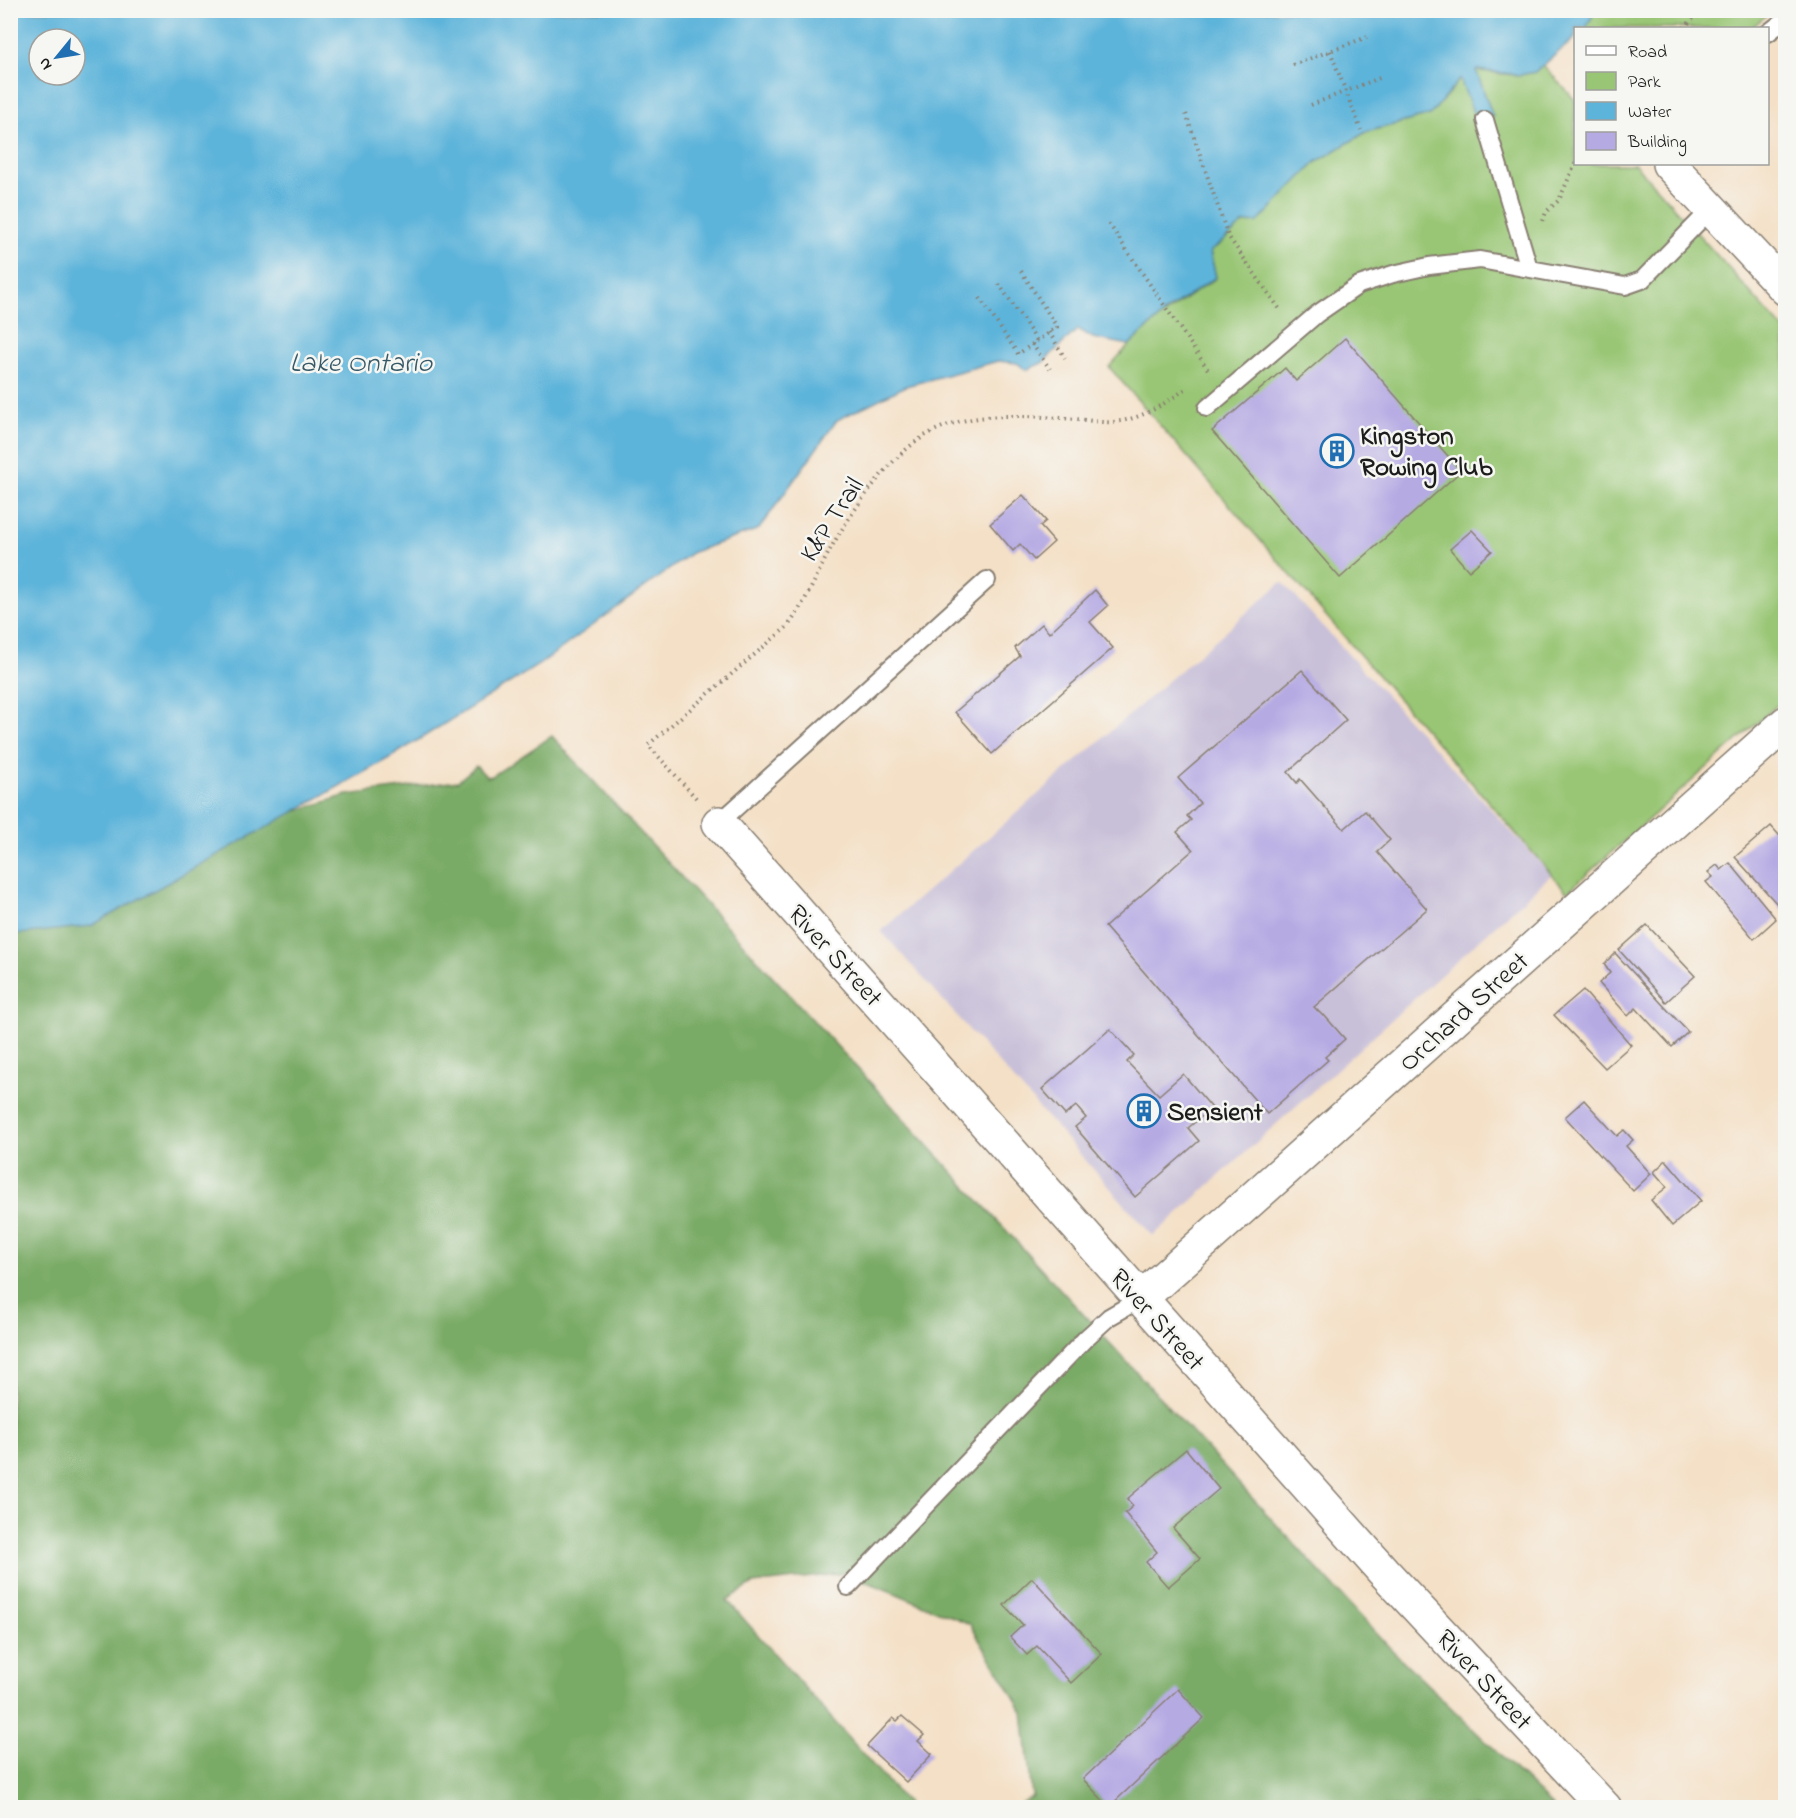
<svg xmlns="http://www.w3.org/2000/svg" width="1796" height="1818" viewBox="0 0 1796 1818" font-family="'Indie Flower',sans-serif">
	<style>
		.industrial { fill: #c8bfd8 }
		.green { fill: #99c674; stroke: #5a7148; stroke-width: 1.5 }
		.forest { fill: #7aab66; stroke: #4b6441; stroke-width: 1.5 }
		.water { fill: #5db4da; stroke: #3c687b; stroke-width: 1.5; fill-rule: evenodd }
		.building { fill: #b6aae3 }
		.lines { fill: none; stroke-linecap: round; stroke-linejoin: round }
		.service-casing { stroke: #887e71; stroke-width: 20 }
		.minor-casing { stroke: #887e71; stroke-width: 36 }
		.path { stroke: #887e71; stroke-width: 4; stroke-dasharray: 1.5 4.5; stroke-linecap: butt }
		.service { stroke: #fff; stroke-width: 16 }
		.minor { stroke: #fff; stroke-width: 33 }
		.labels { text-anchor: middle; stroke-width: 5; stroke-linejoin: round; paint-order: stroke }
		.poi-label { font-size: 27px; font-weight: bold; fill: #1c1c1c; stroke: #f6f6f2; text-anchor: start }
		.street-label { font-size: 27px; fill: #1c1c1c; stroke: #f6f6f2 }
		.water-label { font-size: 28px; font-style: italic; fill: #365968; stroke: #f6f6f2 }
	</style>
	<rect width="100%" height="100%" fill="#f6f6f2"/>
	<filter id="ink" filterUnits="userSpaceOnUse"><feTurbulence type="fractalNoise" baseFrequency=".0167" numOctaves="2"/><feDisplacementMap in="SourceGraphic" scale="12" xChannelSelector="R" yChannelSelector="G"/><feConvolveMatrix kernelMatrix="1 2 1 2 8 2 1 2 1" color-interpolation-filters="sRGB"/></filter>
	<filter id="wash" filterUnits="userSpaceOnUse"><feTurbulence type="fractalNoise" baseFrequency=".008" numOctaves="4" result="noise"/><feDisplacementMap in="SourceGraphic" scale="24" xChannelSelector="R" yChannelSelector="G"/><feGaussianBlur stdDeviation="1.35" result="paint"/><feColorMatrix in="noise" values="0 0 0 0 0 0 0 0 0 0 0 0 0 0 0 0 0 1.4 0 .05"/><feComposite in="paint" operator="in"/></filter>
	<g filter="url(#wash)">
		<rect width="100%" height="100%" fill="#f4e0c6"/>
		<polygon class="industrial" points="1282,582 1551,875 1153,1236 881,931"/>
		<g class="green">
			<polygon points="1595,11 1595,10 1772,11 1751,28 1586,28"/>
			<path d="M1543 65 1575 100 1576 164H1635L1785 331V698L1567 892 1109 367C1140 331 1176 304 1216 278L1210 252 1244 223 1258 221 1316 162 1366 132 1430 115 1461 78 1477 122 1493 117 1476 70C1499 73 1524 81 1543 65Z"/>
		</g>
		<polygon class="forest" points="552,736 1389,1647 1553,1807 1016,1807 1032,1796 1023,1712 970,1624 846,1573 753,1584 727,1600 910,1807 11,1808 11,901 347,795 458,781 476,766 487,777 492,776"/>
		<path class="water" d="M10 11H1595L1586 28H1576L1575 38 1535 72 1520 75 1476 70 1493 117 1477 122 1460 79 1430 115 1366 132 1316 162 1258 222 1244 223 1210 252 1216 277 1169 309 1129 345 1093 338 1078 329 1042 363 1026 370 1017 363 998 361 906 386 837 420 759 529 693 552 540 664 391 757 91 926 11 935ZM39 39H75V75H39Z"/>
		<g id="blocks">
			<g class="building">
				<polygon points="1345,338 1461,471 1340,578 1212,431 1285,368 1296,381"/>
				<polygon points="1023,495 1046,521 1040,526 1054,542 1034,560 1020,544 1013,551 990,524"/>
				<polygon points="1472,530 1492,551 1469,571 1450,549"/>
				<polygon points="1095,590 1108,606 1090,622 1113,648 992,754 955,712 1020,656 1015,648 1042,624 1049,633"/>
				<polygon points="1302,670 1346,720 1288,772 1297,783 1300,779 1344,829 1365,811 1390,840 1377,852 1427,909 1314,1007 1323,1016 1324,1015 1345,1039 1325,1057 1328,1060 1267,1114 1105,927 1193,850 1177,832 1191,820 1187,816 1200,803 1178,778"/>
				<polygon points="1771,826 1786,843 1786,914 1735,857"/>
				<polygon points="1730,863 1776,919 1754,939 1706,882 1713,877 1708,872 1717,865 1721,870"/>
				<polygon points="1647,925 1695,976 1666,1002 1619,950"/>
				<polygon points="1615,953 1688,1032 1672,1047 1636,1008 1628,1016 1599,983 1610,973 1604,964"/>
				<polygon points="1583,990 1631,1045 1605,1068 1554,1015"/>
				<polygon points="1110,1029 1134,1055 1127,1062 1159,1095 1183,1074 1212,1108 1188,1128 1199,1141 1135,1197 1075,1127 1086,1118 1076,1106 1065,1115 1042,1089"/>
				<polygon points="1584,1100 1617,1136 1624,1130 1633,1140 1626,1146 1651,1174 1633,1191 1565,1117"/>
				<polygon points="1666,1160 1701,1201 1672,1226 1651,1200 1667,1187 1654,1172"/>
				<polygon points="1186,1449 1219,1489 1173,1528 1200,1559 1168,1587 1146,1562 1157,1552 1125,1513 1133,1506 1127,1499"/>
				<polygon points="1032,1578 1102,1654 1071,1683 1037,1646 1027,1655 1010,1637 1023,1625 1004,1605"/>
				<polygon points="1178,1689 1204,1718 1109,1807 1083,1779"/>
				<polygon points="902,1716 924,1735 918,1741 932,1754 906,1782 867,1746 893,1718 897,1721"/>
			</g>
		</g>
	</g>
	<g filter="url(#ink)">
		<use href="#blocks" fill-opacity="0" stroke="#887e71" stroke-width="1.5"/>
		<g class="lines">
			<defs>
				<g id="service">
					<polyline points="1768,33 1786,19"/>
					<polyline points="1485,120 1529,268"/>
					<polyline points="1207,408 1317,314 1359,285 1393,274 1429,266 1480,260 1625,286 1642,280 1712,208"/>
					<polyline points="719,823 987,580"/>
					<polyline points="848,1587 1085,1339 1109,1317 1140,1299"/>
				</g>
				<g id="minor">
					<polyline points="1669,164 1786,289"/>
					<polyline points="719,823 1383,1571 1605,1808"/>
					<polyline points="1140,1299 1786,723"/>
				</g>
			</defs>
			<use href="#service" class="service-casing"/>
			<use href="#minor" class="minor-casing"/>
			<g class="path">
				<polyline points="1684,28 1701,10"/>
				<polyline points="1330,51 1361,130"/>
				<polyline points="1293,65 1367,37"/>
				<polyline points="1311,105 1382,77"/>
				<polyline points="1186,114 1228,236 1281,311"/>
				<polyline points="1543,221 1546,212 1559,200 1576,162"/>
				<polyline points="1109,224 1209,371"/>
				<polyline points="999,284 1037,341"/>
				<polyline points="980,298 1018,354 1057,327 1021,271"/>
				<polyline points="1049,332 1065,358"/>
				<polyline points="1032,344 1050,369"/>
				<path d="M696 798 648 745 787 627C810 598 821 562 841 531 860 501 887 462 917 441 963 408 1023 416 1076 419 1088 420 1101 423 1113 422 1140 420 1165 404 1187 388"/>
			</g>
			<use href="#service" class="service"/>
			<use href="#minor" class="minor"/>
		</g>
	</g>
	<defs>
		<symbol id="building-ring" viewBox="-11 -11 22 22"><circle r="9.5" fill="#f6f6f2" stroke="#1f6fb2" stroke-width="1.5"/><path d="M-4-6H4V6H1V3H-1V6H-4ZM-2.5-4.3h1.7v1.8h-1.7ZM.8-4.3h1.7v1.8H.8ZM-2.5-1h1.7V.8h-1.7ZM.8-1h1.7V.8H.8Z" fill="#1f6fb2"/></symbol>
	</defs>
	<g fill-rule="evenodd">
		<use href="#building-ring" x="1318" y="432" width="38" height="38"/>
		<use href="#building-ring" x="1125" y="1092" width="38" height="38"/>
	</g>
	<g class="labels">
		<g class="poi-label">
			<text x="1360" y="444">Kingston<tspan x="1360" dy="31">Rowing Club</tspan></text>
			<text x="1167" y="1120">Sensient</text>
		</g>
		<g class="street-label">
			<text transform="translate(831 519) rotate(-57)" y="9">K&amp;P Trail</text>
			<text transform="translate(836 955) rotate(48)" y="9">River Street</text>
			<text transform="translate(1463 1011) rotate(-42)" y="9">Orchard Street</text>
			<text transform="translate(1158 1319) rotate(48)" y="9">River Street</text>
			<text transform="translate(1485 1679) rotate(47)" y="9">River Street</text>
		</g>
		<g class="water-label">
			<text x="361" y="371">Lake Ontario</text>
		</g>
	</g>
	<rect width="1796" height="1818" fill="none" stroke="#f6f6f2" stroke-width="36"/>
	<rect x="1574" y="27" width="195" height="138" fill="#f6f6f2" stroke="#9f9f9c" stroke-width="1.5"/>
	<rect x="1586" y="46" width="30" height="9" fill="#ffffff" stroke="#9f9f9c" stroke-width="1.5"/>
	<text x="1628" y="57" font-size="18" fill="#1c1c1c">Road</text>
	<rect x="1586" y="72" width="30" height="18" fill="#99c674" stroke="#9f9f9c" stroke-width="1.5"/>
	<text x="1628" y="87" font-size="18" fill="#1c1c1c">Park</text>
	<rect x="1586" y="102" width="30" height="18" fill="#5db4da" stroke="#9f9f9c" stroke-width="1.5"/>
	<text x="1628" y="117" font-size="18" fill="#1c1c1c">Water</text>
	<rect x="1586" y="132" width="30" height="18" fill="#b6aae3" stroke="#9f9f9c" stroke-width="1.5"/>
	<text x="1628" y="147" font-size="18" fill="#1c1c1c">Building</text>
	<g transform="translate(57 57) rotate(240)"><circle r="28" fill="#f6f6f2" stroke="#9f9f9c" stroke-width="1.5"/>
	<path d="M0-4.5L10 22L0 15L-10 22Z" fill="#1f6fb2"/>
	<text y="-9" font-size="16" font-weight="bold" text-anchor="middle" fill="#1c1c1c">N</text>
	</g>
</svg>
